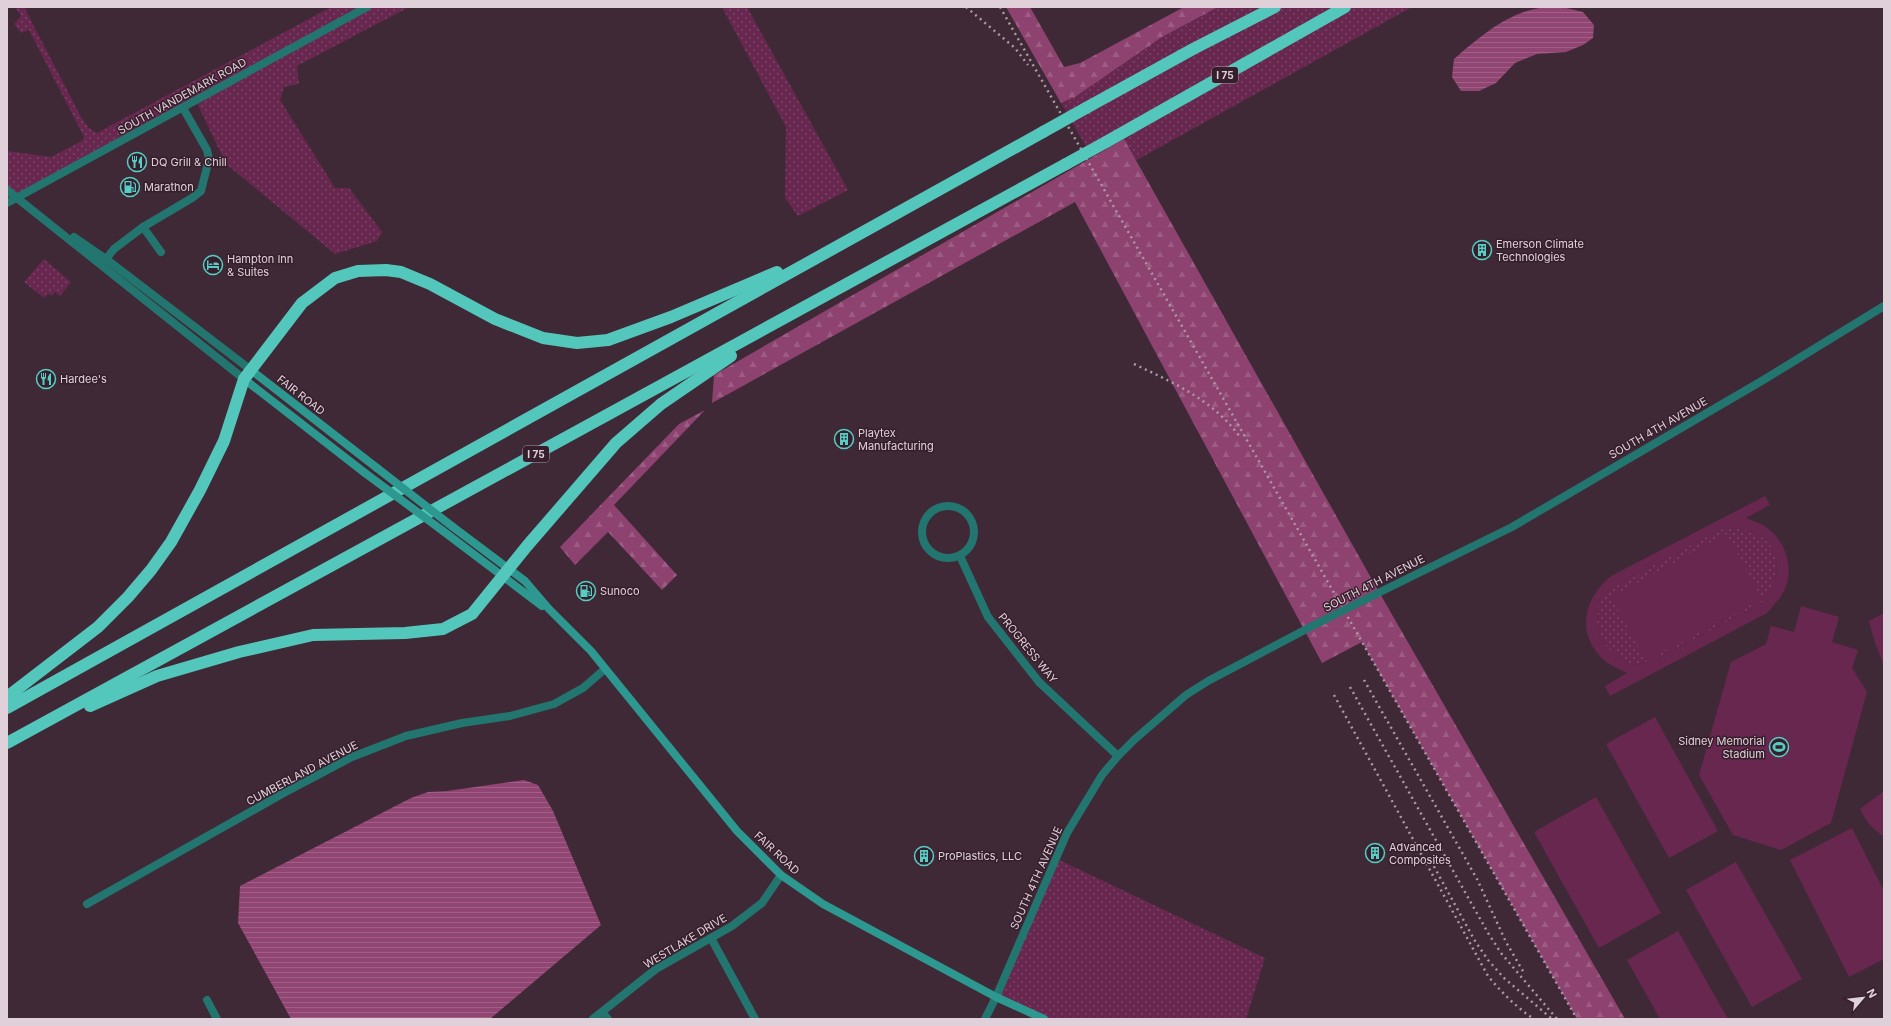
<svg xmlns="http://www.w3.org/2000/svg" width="1891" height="1026" viewBox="0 0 1891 1026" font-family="Inter,sans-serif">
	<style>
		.green { fill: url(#green-dots) }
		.forest { fill: url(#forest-firs) }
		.pitch { fill: #67274f; fill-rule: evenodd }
		.water { fill: url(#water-rules) }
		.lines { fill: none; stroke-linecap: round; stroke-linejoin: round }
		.minor { stroke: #22766f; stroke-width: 8 }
		.tertiary { stroke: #22766f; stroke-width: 8 }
		.secondary { stroke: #2d988f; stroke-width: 8 }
		.motorway { stroke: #53c7bc; stroke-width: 12 }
		.rail { stroke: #ab99a3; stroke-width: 2.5; stroke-dasharray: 2 4; stroke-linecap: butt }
		.tertiary-bridge { stroke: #22766f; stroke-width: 8 }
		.secondary-bridge { stroke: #2d988f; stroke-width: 8 }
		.motorway-bridge { stroke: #53c7bc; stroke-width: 12 }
		.labels { text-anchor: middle; stroke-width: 3; stroke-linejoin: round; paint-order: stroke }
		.shield { fill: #361f2c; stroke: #ad9ba5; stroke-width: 1 }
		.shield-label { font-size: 10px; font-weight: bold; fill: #e0d0d9 }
		.street-label { font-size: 11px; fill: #e0d0d9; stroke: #361f2c }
		.poi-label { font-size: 11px; fill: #e0d0d9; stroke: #361f2c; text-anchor: start }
	</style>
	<defs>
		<pattern id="green-dots" width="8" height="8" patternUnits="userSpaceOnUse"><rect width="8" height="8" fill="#67274f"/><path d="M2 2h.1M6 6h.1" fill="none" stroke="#7c4568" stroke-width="1.8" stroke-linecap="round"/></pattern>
		<pattern id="forest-firs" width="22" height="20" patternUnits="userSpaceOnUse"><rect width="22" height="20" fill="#8d4270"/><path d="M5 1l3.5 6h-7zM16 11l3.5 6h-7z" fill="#9d5c84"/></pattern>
		<pattern id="water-rules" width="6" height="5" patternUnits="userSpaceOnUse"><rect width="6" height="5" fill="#904573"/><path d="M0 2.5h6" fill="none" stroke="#9f5f86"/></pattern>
	</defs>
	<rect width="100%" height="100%" fill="#402936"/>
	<g class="green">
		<polygon points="15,7 24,7 81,117 89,128 97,133 331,7 409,7 297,66 299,84 284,87 280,100 335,188 349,188 382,232 377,241 335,254 226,164 196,101 7,203 7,151 51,157 82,141 84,137 29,30 21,33 14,24 21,16"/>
		<polygon points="722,7 747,7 848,190 798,216 785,198 786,127"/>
		<polygon points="1218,7 1412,7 1135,161 1124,139 1092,157 1061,103 1075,97 1162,37"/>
		<polygon points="44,259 71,282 60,296 55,292 51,296 48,293 44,298 24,282"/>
		<path d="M1727 528C1778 528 1791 567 1761 604L1654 660 1634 665 1620 658 1607 648 1600 636 1597 622 1598 606 1606 593 1619 584 1719 530Z"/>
		<polygon points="1055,858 1265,958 1246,1019 1044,1019 996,997"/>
	</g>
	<g class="forest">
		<polygon points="1006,7 1030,7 1064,67 1080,63 1184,7 1218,7 1162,37 1075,97 1061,103"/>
		<polygon points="1124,139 1379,592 1625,1019 1577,1019 1362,642 1322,663 1075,202 712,403 714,375"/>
		<polygon points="705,410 614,505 677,575 662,590 608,532 575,565 560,547 679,424"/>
	</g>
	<g class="pitch">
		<path d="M1765 496 1770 505 1746 518C1752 521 1761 523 1766 527 1786 541 1795 569 1784 591 1780 599 1773 606 1767 613L1610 696 1605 686 1627 673C1617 668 1606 664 1599 655 1576 629 1586 596 1611 576ZM1727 528C1778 528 1791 567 1761 604L1654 660 1634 665 1620 658 1607 648 1600 636 1597 622 1598 606 1606 593 1619 584 1719 530Z"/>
		<polygon points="1727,534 1762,599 1646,661 1611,597"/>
		<polygon points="1801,606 1839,617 1832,642 1858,650 1852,668 1867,692 1831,823 1781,850 1733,835 1699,775 1731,662 1766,644 1771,626 1794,632"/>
		<polygon points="1884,613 1884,666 1875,643 1869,621"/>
		<polygon points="1655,717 1718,831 1669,858 1606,744"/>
		<path d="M1884 791V837C1873 829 1866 822 1860 809Z"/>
		<polygon points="1596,797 1661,913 1599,948 1534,832"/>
		<polygon points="1852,828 1884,891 1884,959 1849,977 1790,860"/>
		<polygon points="1736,862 1802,979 1752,1007 1686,890"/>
		<polygon points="1678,931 1728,1019 1660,1019 1627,960"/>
	</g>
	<g class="water">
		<path d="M1546 7H1562L1583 12 1594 25 1593 38 1583 45 1566 52 1537 54 1515 63 1496 83 1479 91H1461L1452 77 1454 59C1481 36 1509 11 1546 7Z"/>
		<polygon points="524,780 538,785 553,811 601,925 490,1019 291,1019 238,923 240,886 411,798 428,792 447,791"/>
	</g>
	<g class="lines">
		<g class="minor">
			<polyline points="7,203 367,7"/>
			<polyline points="143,227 161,252"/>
			<polyline points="106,259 114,249 143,227 192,198 201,191 209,159 207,150 183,108"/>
			<circle cx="948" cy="532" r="26"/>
			<polyline points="960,556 988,617 1039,682 1118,756"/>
			<polyline points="87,904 282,794 352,757 406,736 462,723 510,716 554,704 583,688 605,669"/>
			<polyline points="711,938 755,1019"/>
			<polyline points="207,1000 217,1019"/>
			<polyline points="602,1012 608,1019"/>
			<polyline points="593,1019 656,969 732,926 762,903 781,875"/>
			<polyline points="985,1019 996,997"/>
		</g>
		<g class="tertiary">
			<polyline points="7,190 244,379"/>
			<polyline points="74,237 106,259 251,370"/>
			<polyline points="1368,598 1512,527 1765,379 1884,306"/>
			<polyline points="996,997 1067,833 1102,775 1118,756 1135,739 1186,695 1208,681 1318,623"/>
		</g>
		<g class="secondary">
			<polyline points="251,370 377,468"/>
			<polyline points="244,379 365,473"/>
			<polyline points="453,527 525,581 549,609 591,651 737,831 781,875 823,904 996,997 1044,1019"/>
			<polyline points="443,531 542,606"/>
		</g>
		<g class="motorway">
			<polyline points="1086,108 1193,49 1275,7"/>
			<polyline points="1106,142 1345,7"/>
			<polyline points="7,697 98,627 128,597 151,570 171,542 200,490 224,441 244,379 302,303 335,278 358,271 386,270 401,272 430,284 495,319 543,338 577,343 608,340 671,317 777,272"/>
			<polyline points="90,706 157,676 239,652 313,635 405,633 443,629 472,614 527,546 616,443 661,404 731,356"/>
			<polyline points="7,708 1043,132"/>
			<polyline points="7,743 1066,164"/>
		</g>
		<g class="rail">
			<polyline points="966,7 1015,48 1028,65"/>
			<polyline points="1000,7 1577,1019"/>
			<path d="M1134 364C1174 383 1213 400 1240 437"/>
			<polyline points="1364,680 1477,879 1506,942 1524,973"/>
			<polyline points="1350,687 1488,933 1501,953 1557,1019"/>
			<path d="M1334 695 1488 976C1502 993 1516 1007 1534 1019"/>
			<polyline points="1431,861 1475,941 1488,960 1504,978 1552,1019"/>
		</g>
		<polyline class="tertiary-bridge" points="1318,623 1368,598"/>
		<g class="secondary-bridge">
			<polyline points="377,468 453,527"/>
			<polyline points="365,473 443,531"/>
		</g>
		<g class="motorway-bridge">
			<polyline points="1043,132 1086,108"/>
			<polyline points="1066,164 1106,142"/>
		</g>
	</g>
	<defs>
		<symbol id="restaurant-ring" viewBox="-11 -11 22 22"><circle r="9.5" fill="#361f2c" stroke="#56cec3" stroke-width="1.5"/><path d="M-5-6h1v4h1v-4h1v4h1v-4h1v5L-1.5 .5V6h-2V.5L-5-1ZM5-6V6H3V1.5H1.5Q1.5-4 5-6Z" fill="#56cec3"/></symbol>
		<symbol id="fuel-ring" viewBox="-11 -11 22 22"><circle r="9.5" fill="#361f2c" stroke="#56cec3" stroke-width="1.5"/><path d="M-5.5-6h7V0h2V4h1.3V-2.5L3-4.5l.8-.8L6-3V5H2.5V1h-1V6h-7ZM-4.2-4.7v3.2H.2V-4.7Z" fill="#56cec3"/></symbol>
		<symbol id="building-ring" viewBox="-11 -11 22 22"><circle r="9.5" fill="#361f2c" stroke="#56cec3" stroke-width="1.5"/><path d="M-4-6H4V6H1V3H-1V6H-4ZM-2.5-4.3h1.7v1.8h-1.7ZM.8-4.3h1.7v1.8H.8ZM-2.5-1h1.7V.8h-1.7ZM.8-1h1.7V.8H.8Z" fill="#56cec3"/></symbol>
		<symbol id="hotel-ring" viewBox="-11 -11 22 22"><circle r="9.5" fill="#361f2c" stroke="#56cec3" stroke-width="1.5"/><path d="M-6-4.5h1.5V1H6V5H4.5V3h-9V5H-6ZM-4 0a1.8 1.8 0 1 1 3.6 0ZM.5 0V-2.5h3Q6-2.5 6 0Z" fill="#56cec3"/></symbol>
		<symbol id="stadium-ring" viewBox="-11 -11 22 22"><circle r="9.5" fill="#361f2c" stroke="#56cec3" stroke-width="1.5"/><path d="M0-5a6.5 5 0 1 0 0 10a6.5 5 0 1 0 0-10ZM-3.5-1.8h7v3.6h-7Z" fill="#56cec3"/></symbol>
	</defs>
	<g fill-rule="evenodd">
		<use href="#restaurant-ring" x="126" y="151" width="22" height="22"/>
		<use href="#fuel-ring" x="119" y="176" width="22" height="22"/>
		<use href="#building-ring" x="1471" y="239" width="22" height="22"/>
		<use href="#hotel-ring" x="202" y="254" width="22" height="22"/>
		<use href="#restaurant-ring" x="35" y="368" width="22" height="22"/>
		<use href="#building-ring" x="833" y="428" width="22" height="22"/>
		<use href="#fuel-ring" x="575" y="580" width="22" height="22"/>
		<use href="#stadium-ring" x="1768" y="736" width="22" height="22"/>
		<use href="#building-ring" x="1364" y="842" width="22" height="22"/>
		<use href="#building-ring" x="913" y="845" width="22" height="22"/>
	</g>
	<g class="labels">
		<g class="shield">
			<rect x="1212" y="67" width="26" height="16" rx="3"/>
			<rect x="523" y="446" width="26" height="16" rx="3"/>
		</g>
		<g class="shield-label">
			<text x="1225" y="79">I 75</text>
			<text x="536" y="458">I 75</text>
		</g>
		<g class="street-label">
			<text transform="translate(182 96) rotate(-29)" y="4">SOUTH VANDEMARK ROAD</text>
			<text transform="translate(301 395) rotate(38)" y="4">FAIR ROAD</text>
			<text transform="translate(1658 428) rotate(-30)" y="4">SOUTH 4TH AVENUE</text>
			<text transform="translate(1374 583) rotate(-27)" y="4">SOUTH 4TH AVENUE</text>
			<text transform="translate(1028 648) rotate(51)" y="4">PROGRESS WAY</text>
			<text transform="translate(302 773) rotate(-28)" y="4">CUMBERLAND AVENUE</text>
			<text transform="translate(777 853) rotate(43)" y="4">FAIR ROAD</text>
			<text transform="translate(1036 878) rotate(-66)" y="4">SOUTH 4TH AVENUE</text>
			<text transform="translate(685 941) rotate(-31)" y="4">WESTLAKE DRIVE</text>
		</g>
		<g class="poi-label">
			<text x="151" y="166">DQ Grill &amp; Chill</text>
			<text x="144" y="191">Marathon</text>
			<text x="1496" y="248">Emerson Climate<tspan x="1496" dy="13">Technologies</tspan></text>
			<text x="227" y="263">Hampton Inn<tspan x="227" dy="13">&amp; Suites</tspan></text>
			<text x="60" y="383">Hardee's</text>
			<text x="858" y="437">Playtex<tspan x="858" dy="13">Manufacturing</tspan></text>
			<text x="600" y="595">Sunoco</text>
			<text x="1765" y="745" text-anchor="end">Sidney Memorial<tspan x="1765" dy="13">Stadium</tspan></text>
			<text x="1389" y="851">Advanced<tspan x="1389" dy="13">Composites</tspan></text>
			<text x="938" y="860">ProPlastics, LLC</text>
		</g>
	</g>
	<rect width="1891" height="1026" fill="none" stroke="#e0d0d9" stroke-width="16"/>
	<g transform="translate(1863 998) rotate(62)" stroke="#361f2c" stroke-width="3" paint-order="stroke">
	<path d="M0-3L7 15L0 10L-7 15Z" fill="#e0d0d9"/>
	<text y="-6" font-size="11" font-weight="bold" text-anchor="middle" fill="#e0d0d9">N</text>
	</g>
</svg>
